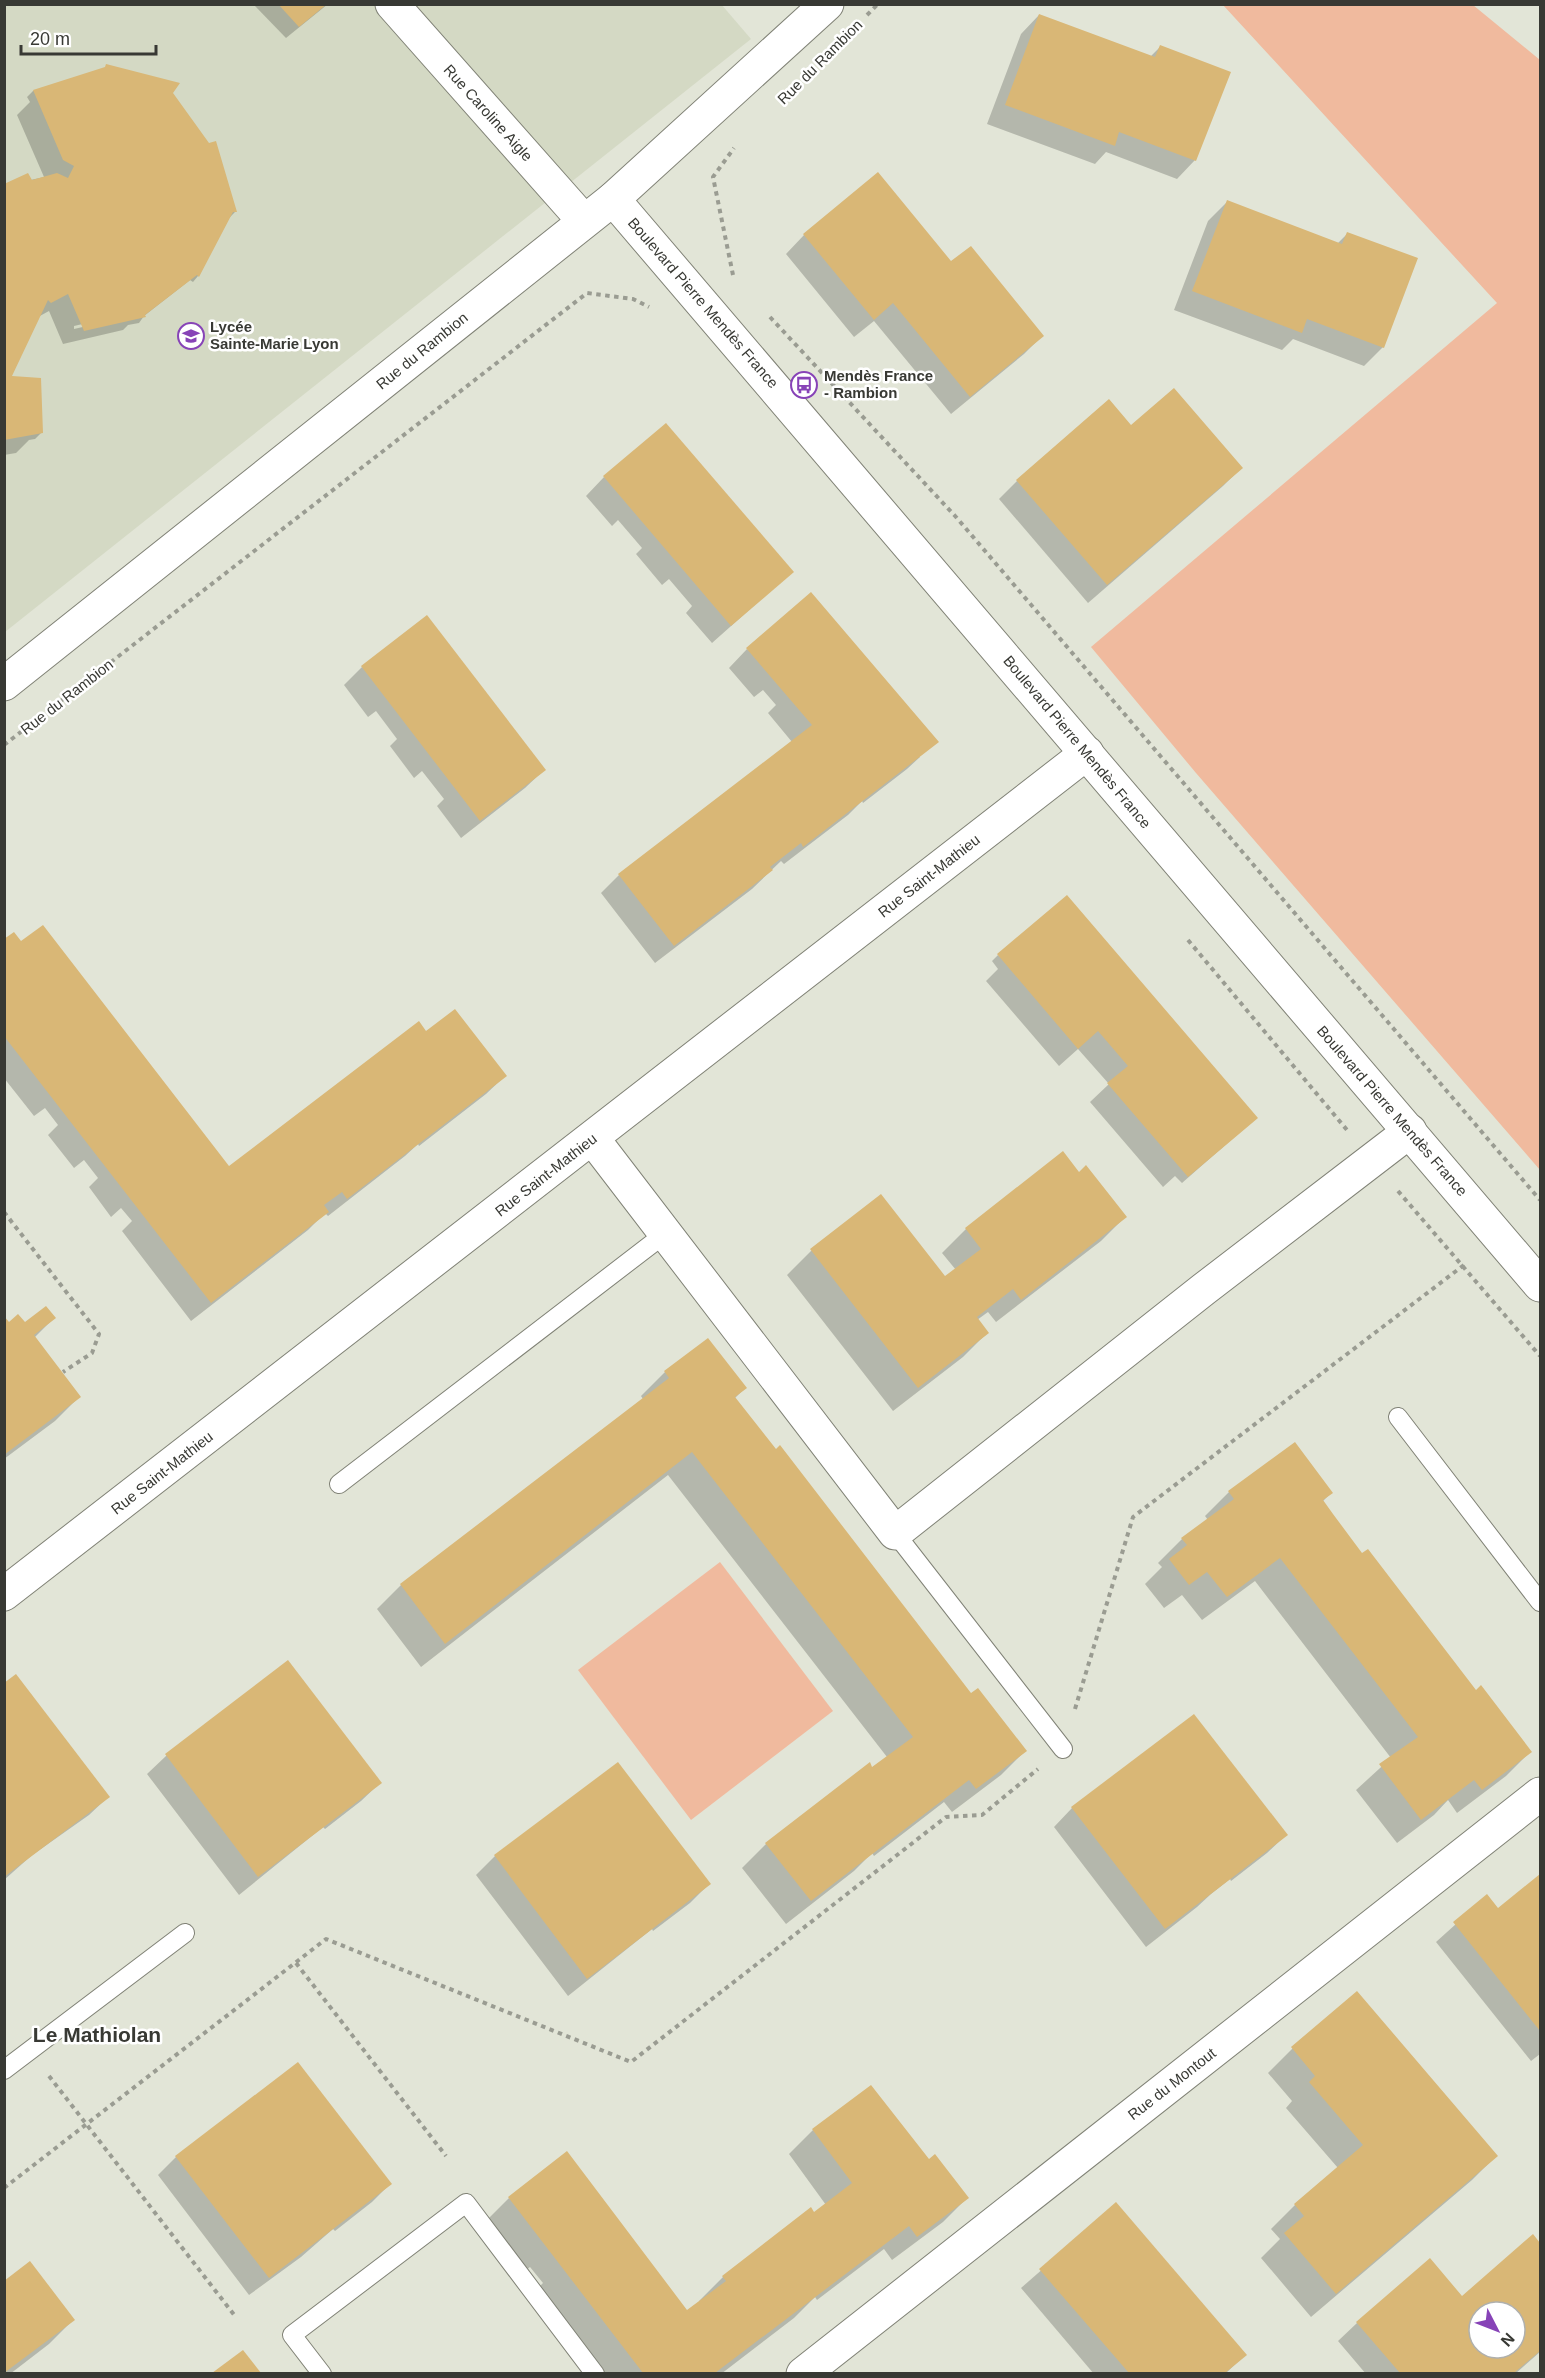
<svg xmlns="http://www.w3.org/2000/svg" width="1545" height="2378" viewBox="0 0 1545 2378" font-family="Arial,sans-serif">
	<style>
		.built { fill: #d4d9c4 }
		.green { fill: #f0ba9e }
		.shadow { fill: #0003; fill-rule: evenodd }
		.building { fill: #d9b776; fill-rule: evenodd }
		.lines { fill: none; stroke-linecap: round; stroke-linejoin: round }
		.service-casing { stroke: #808276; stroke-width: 20 }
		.minor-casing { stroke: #808276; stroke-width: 35 }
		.tertiary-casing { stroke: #808276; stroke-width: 35 }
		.path { stroke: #9a9c92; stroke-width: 4; stroke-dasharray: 4.5 4.5; stroke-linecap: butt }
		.service { stroke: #fff; stroke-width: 18 }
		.minor { stroke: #fff; stroke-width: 33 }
		.tertiary { stroke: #fff; stroke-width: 33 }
		.labels { text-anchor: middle; stroke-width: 5; stroke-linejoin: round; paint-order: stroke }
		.street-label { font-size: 15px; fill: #383934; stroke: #fff }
		.poi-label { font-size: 15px; font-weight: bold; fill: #383934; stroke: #fff; text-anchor: start }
		.district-label { font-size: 21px; font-weight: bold; fill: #383934; stroke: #fff }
	</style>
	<rect width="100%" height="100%" fill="#e2e5d7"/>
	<polygon class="built" points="721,4 751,39 5,632 5,5"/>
	<g class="green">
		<polygon points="1223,5 1473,5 1540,60 1540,1170 1196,773 1091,647 1497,303"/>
		<polygon points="720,1562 833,1711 691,1820 578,1670"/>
	</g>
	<g class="shadow">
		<polygon points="253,4 328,4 286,38"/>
		<polygon points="1039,15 1150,57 1160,47 1195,160 1177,179 1106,152 1095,164 987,124 1021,34"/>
		<path d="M103 70 167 100 235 212 229 218 198 276 193 282 190 280 144 316 139 323 128 325 123 330 63 344 49 311 38 317 9 378 41 433 35 439 29 440 16 453 4 455V186L44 177 17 115 30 102 27 97 33 91ZM143 310 139 314 74 329V326Z"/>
		<polygon points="1227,202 1337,244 1348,233 1383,347 1364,366 1293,339 1282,350 1174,310 1208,221"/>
		<polygon points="804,235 951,264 1042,336 1024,354 951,414 874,321 854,337 786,254"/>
		<polygon points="1131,427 1241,468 1223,486 1088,603 999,499 1017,481"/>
		<polygon points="604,477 792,572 712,643 686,613 692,606 669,579 662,585 636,554 642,548 618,520 612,526 586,496"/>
		<polygon points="747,649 920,757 907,769 863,803 862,801 848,815 784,864 781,861 752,889 655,963 601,893 619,875 792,742 768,713 776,705 763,690 754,697 729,668"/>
		<polygon points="362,667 544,770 525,788 461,838 437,806 444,799 422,771 414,778 390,746 397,739 376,711 368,717 344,685"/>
		<polygon points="4,941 228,1168 426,1033 505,1076 486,1094 419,1146 418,1144 405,1156 328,1216 325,1213 308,1230 191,1321 122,1231 132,1221 121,1208 111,1217 89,1187 98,1178 84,1160 74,1168 48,1135 58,1125 45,1108 34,1116 4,1078"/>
		<polygon points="998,955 1256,1118 1182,1183 1175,1176 1163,1187 1090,1102 1109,1084 1078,1049 1059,1066 986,981 998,969 992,961"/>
		<polygon points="1063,1153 1078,1174 1125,1217 1101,1241 996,1322 988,1312 977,1320 987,1333 963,1357 893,1411 787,1275 811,1251 880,1196 945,1279 956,1270 942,1253 966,1229"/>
		<polygon points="54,1318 34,1338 79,1397 55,1421 4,1459 4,1319 8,1324 24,1324"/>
		<polygon points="708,1340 745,1388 734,1399 971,1695 1025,1751 1001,1775 952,1812 944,1802 874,1856 872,1853 854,1871 786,1924 742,1868 766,1844 887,1757 668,1475 421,1667 377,1609 401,1585 643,1399 641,1396 665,1372"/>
		<polygon points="1229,1492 1332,1492 1322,1502 1362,1555 1475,1692 1530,1752 1506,1776 1457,1813 1448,1800 1434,1815 1397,1843 1356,1790 1391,1758 1255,1581 1202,1620 1182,1595 1164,1608 1145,1584 1162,1567 1158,1563 1182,1539 1208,1520 1205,1516"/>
		<polygon points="288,1662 380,1783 361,1801 325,1829 323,1827 239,1895 147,1774 166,1756"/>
		<polygon points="4,1685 108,1797 89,1815 31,1856 4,1880"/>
		<polygon points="617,1764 709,1884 690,1903 653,1931 652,1929 568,1996 476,1875 495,1856"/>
		<polygon points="1072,1808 1286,1835 1267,1853 1231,1881 1230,1879 1211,1894 1197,1907 1146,1947 1054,1827"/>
		<polygon points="1540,1876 1540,2054 1531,2061 1436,1942 1487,1896 1498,1910"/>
		<polygon points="1357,1993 1496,2156 1472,2180 1311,2317 1261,2258 1280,2239 1271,2229 1295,2205 1338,2168 1286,2108 1292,2101 1268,2073 1292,2049"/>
		<polygon points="813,2130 928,2161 967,2198 943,2222 892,2260 884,2249 817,2300 815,2297 794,2318 721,2374 613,2374 612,2372 601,2374 537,2289 543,2283 530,2267 524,2272 485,2222 509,2198 687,2312 700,2302 699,2301 723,2277 826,2205 789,2154"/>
		<polygon points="176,2157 390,2184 372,2202 335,2231 333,2229 301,2257 249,2295 158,2175"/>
		<polygon points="1116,2205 1245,2355 1226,2373 1094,2374 1021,2288"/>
		<path d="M1533 2236 1540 2245V2352L1515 2374H1366L1338 2341 1357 2323 1461 2298ZM1479 2312H1515V2348H1479Z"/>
		<polygon points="4,2283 73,2320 49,2344 10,2374 4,2374"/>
		<polygon points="242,2352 259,2374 215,2374"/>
	</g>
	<g class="building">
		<polygon points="278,4 327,4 299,27"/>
		<polygon points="1039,14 1155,57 1160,45 1231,72 1196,161 1119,132 1115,146 1005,105"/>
		<polygon points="106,64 180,83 173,93 209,143 216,141 237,212 233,212 199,277 197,275 145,315 146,317 84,331 68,294 51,303 48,300 12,376 41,378 43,433 4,440 4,184 28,173 32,180 57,173 68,178 74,166 63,160 33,90 105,67"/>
		<polygon points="878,172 951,261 971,246 1044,336 970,397 893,303 874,320 803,234"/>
		<polygon points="1227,200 1342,244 1347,232 1418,258 1384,348 1307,319 1302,333 1192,291"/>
		<polygon points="1174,388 1243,468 1107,585 1016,480 1109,399 1131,425"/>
		<polygon points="666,423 794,572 731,626 603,476"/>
		<polygon points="811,592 939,742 803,847 801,843 770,867 773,870 674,946 618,874 812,725 746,648"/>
		<polygon points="427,615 546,770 480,821 361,666"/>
		<polygon points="1067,895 1258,1118 1188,1177 1107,1083 1128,1066 1098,1031 1078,1049 997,954"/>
		<polygon points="43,925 229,1166 419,1021 426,1031 455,1009 507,1076 347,1199 342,1192 324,1205 329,1212 211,1303 4,1036 4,939 14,932 21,941"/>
		<polygon points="1063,1151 1079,1172 1086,1165 1127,1217 1021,1300 1013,1289 977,1317 989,1333 918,1388 810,1249 881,1194 945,1276 981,1249 965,1228"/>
		<polygon points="46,1306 56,1318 34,1335 81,1397 4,1455 4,1316 9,1322 18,1314 25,1322"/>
		<polygon points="708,1338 747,1388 735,1397 776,1449 780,1445 971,1693 978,1688 1027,1751 976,1789 969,1780 811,1901 765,1843 870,1762 872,1767 913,1737 692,1452 445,1644 400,1584 669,1378 664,1371"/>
		<polygon points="1295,1442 1333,1493 1323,1500 1333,1514 1362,1553 1368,1549 1476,1690 1481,1685 1532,1752 1482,1790 1474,1780 1421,1820 1379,1764 1418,1737 1280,1558 1227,1597 1207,1572 1189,1585 1169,1559 1187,1545 1181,1538 1234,1499 1228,1491"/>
		<polygon points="288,1660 382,1783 258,1877 165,1754"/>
		<polygon points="16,1674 110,1797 4,1877 4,1683"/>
		<polygon points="1194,1714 1288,1835 1165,1929 1071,1807"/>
		<polygon points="618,1762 711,1884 587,1979 494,1855"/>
		<polygon points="1540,1874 1540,2031 1453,1922 1487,1894 1498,1908"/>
		<polygon points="1357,1991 1498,2156 1336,2294 1284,2233 1304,2216 1294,2204 1363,2145 1309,2082 1315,2076 1291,2047"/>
		<polygon points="298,2062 392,2184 269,2278 175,2156"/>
		<polygon points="871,2085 929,2159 935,2154 969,2198 917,2237 909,2226 715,2373 643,2373 508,2197 567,2151 687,2310 726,2281 722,2276 811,2207 814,2212 852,2183 812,2129"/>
		<polygon points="1116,2202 1247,2355 1225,2373 1129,2373 1039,2269"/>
		<path d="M1533 2234 1540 2243V2351L1514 2373H1400L1356 2322 1430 2258 1462 2296ZM1479 2312H1515V2348H1479Z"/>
		<polygon points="30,2261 75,2320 4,2373 4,2281"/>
		<polygon points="243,2350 261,2373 212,2373"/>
	</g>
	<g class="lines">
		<defs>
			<g id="service">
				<polyline points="1398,1417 1540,1602"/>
				<polyline points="339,1484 666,1233"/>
				<polyline points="895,1533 1063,1749"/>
				<polyline points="4,2070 185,1933"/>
				<polyline points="322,2374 292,2335 466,2203 595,2374"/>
			</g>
			<g id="minor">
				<polyline points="392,4 584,221"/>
				<polyline points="593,1139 895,1533 1204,1289 1410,1131"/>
				<polyline points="4,1594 1087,753"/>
				<polyline points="803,2374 1540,1794"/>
			</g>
			<g id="tertiary">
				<polyline points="613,199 1540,1285"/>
				<polyline points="4,684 613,199 827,4"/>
			</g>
		</defs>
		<use href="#service" class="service-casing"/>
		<use href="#minor" class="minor-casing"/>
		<use href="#tertiary" class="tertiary-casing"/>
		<g class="path">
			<polyline points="867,15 878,4"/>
			<polyline points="733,275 713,177 734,148"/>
			<polyline points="770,317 956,517 1540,1200"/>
			<polyline points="4,745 587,293 633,299 649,307"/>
			<polyline points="1188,940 1347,1130"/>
			<polyline points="1398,1191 1540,1356"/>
			<polyline points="4,1212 99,1334 92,1353 63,1372"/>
			<polyline points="1075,1709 1133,1517 1464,1265"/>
			<polyline points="296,1963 446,2156"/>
			<polyline points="49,2076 235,2316"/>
			<polyline points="4,2188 326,1939 631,2062 946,1817 982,1815 1038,1769"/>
		</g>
		<use href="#service" class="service"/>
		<use href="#minor" class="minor"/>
		<use href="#tertiary" class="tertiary"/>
	</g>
	<defs>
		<symbol id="school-ring" viewBox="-11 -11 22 22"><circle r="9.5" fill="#fff" stroke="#8743b7" stroke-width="1.5"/><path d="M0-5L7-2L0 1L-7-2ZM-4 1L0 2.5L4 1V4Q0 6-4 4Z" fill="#8743b7"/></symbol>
		<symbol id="bus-ring" viewBox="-11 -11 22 22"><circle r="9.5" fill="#fff" stroke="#8743b7" stroke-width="1.5"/><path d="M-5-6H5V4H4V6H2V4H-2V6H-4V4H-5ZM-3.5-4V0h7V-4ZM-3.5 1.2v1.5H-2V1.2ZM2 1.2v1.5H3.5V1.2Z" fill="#8743b7"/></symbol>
	</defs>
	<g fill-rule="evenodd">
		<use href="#school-ring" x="176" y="321" width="30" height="30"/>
		<use href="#bus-ring" x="789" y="370" width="30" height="30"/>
	</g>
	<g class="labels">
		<g class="street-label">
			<text transform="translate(820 62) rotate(-45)" y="5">Rue du Rambion</text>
			<text transform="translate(488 113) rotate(48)" y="5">Rue Caroline Aigle</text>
			<text transform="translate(703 303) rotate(49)" y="5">Boulevard Pierre Mendès France</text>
			<text transform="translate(422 351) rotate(-39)" y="5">Rue du Rambion</text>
			<text transform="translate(67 697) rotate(-38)" y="5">Rue du Rambion</text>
			<text transform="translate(1077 742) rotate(50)" y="5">Boulevard Pierre Mendès France</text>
			<text transform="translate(929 876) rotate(-38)" y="5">Rue Saint-Mathieu</text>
			<text transform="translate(1392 1111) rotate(49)" y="5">Boulevard Pierre Mendès France</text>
			<text transform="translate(546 1175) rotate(-38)" y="5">Rue Saint-Mathieu</text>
			<text transform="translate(162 1473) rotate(-38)" y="5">Rue Saint-Mathieu</text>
			<text transform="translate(1172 2084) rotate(-38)" y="5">Rue du Montout</text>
		</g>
		<g class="poi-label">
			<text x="210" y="332">Lycée<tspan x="210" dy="17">Sainte-Marie Lyon</tspan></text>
			<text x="824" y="381">Mendès France<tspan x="824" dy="17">- Rambion</tspan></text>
		</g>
		<g class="district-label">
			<text x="97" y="2042">Le Mathiolan</text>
		</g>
	</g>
	<rect width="1545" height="2378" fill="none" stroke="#383934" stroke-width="12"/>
	<g transform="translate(1497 2330) rotate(132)"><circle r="28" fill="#ffffff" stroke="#afb0ae" stroke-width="1.5"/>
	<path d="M0-4.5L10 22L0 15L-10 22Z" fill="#8743b7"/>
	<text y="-9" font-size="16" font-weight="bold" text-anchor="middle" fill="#383934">N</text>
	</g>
	<path d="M21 45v9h135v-9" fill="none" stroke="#383934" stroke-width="3"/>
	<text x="30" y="45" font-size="18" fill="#383934" stroke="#ffffff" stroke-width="4.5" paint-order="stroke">20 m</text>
</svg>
